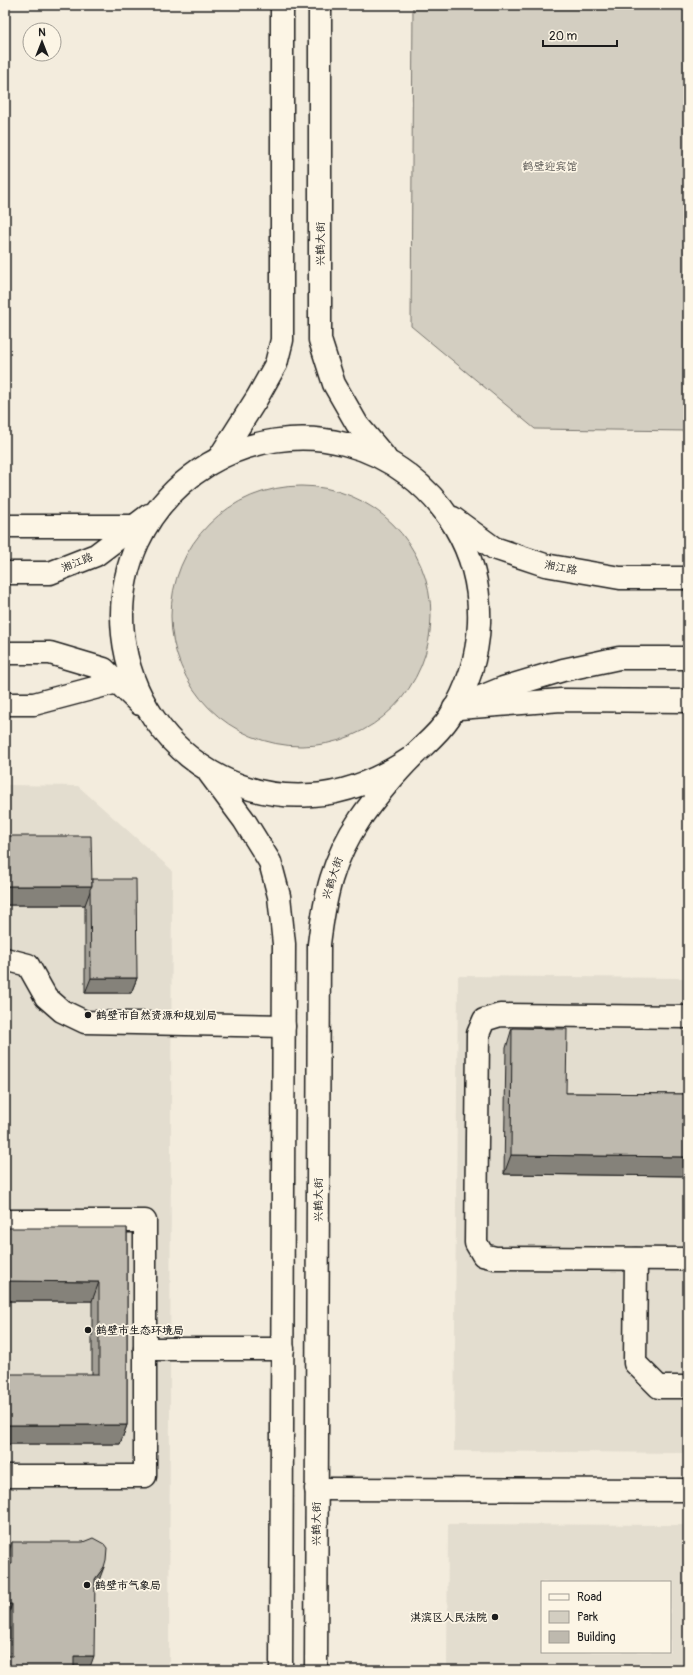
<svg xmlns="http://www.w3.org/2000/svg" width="693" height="1675" viewBox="0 0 693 1675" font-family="Pangolin,'LXGW WenKai TC',sans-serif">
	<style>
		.built { fill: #e3ddcf; fill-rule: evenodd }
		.green { fill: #d3cec1; stroke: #78756e }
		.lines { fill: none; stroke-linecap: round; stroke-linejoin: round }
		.minor-casing { stroke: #1c1c1c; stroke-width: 25 }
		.major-casing { stroke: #1c1c1c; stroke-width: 25 }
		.minor { stroke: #fcf5e5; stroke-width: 22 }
		.major { stroke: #fcf5e5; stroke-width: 22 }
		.wall { fill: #a39f96; stroke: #1c1c1c }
		.shaded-wall { fill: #85827a; stroke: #1c1c1c }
		.building { fill: #beb9ae; stroke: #1c1c1c }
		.poi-dot { fill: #1c1c1c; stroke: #fcf5e5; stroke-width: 1.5 }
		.labels { text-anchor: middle; stroke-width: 3.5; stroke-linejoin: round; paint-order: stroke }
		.park-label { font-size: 11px; fill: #53514e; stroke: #fcf5e5 }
		.street-label { font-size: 11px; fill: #1c1c1c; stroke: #fcf5e5 }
		.poi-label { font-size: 11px; font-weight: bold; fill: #1c1c1c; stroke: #fcf5e5; text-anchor: start }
	</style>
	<rect width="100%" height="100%" fill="#f3ecdd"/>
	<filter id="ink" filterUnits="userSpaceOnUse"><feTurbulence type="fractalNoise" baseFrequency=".025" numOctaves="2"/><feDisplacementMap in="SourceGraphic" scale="8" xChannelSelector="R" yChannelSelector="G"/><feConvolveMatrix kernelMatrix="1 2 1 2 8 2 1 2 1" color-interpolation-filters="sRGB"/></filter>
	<g filter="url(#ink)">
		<g class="built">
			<polygon points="5,785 78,786 172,870 169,1670 5,1670"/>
			<polygon points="458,976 688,978 688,1453 454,1451"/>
			<path d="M448 1524 688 1525V1670H447ZM542 1582H670V1652H542Z"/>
		</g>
		<g class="green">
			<polygon points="413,5 688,5 688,431 535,429 411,326"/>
			<circle cx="301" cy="616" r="130"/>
		</g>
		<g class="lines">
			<defs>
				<g id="minor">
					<polyline points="5,526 135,526"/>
					<polyline points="5,704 34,704 117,682"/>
					<polyline points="459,708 561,700 688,701"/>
					<polyline points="5,959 28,965 46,997 62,1011 85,1022 284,1026"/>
					<polyline points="688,1017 500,1015 484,1020 478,1034 476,1243 483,1255 495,1258 688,1259"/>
					<polyline points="5,1221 145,1221 145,1476 5,1476"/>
					<polyline points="636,1259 635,1363 659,1387 688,1387"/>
					<polyline points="145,1349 283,1349"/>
					<polyline points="316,1489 688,1490"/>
				</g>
				<g id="major">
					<polyline points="320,5 320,340 334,384 357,424 385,457"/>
					<polyline points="219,458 257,398 276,364 282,340 282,5"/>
					<polyline points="453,518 494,548 545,565 620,578 688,578"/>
					<polyline points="5,573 50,573 96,555 149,515"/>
					<polyline points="5,653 50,653 104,669 140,704"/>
					<polyline points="454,708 503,688 563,670 619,658 688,658"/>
					<polyline points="209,773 244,820 270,862 279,896 284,944 281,1670"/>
					<path d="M316 1670 319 944C325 896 332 860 360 819 373 800 396 773 412 757 425 744 439 733 449 718 486 660 490 586 455 527 430 486 391 456 345 444 300 432 249 440 209 464 178 483 153 510 138 542 83 664 177 805 312 795 349 793 381 778 411 758"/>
				</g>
			</defs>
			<use href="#minor" class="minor-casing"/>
			<use href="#major" class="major-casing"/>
			<use href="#minor" class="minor"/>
			<use href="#major" class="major"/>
		</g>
		<g class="wall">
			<polygon points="5,836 92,879 137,978 131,993 85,993 85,905 5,905"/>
			<polygon points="512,1028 566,1093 688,1094 688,1176 504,1174 506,1048"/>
			<polygon points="127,1228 127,1425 120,1444 5,1444 92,1374 92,1301 5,1301"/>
			<polygon points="12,1542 97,1586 5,1670 5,1561"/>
		</g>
		<g class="shaded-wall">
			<polygon points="5,886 92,886 85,905 5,905"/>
			<polygon points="91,978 137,978 131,993 85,993"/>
			<polygon points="511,1155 688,1157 688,1176 504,1174"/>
			<polygon points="5,1281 99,1282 92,1301 5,1301"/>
			<polygon points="5,1425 127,1425 120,1444 5,1444"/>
			<polygon points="104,1567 97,1586 88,1598 95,1579"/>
			<polygon points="5,1604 12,1604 5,1623"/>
			<polygon points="74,1656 94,1656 89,1670 68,1670"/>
		</g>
		<g class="building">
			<polygon points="5,836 91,836 92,886 5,886"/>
			<polygon points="92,879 136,879 137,978 91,978 90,889 92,886"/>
			<polygon points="512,1028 567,1029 566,1093 688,1094 688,1157 511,1155"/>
			<polygon points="5,1228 127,1228 127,1425 5,1425 5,1374 99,1374 99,1282 5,1281"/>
			<polygon points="93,1538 104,1544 107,1548 106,1560 104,1567 95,1579 94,1656 74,1656 74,1670 5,1670 5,1656 12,1656 12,1604 5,1604 5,1564 12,1564 12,1542 83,1542"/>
		</g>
	</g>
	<g class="poi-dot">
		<circle cx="88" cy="1015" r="4"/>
		<circle cx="88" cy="1330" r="4"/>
		<circle cx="87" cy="1585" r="4"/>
		<circle cx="495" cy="1617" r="4"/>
	</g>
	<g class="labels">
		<g class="park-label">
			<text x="550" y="170">鹤壁迎宾馆</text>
		</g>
		<g class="street-label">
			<text transform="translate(320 244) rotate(-90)" y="4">兴鹤大街</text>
			<text transform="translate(77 562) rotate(-22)" y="4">湘江路</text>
			<text transform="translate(561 567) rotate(11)" y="4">湘江路</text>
			<text transform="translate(332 878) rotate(-72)" y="4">兴鹤大街</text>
			<text transform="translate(318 1200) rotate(-90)" y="4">兴鹤大街</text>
			<text transform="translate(316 1524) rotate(-90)" y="4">兴鹤大街</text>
		</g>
		<g class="poi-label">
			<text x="96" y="1019">鹤壁市自然资源和规划局</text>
			<text x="96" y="1334">鹤壁市生态环境局</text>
			<text x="95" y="1589">鹤壁市气象局</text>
			<text x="487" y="1621" text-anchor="end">淇滨区人民法院</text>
		</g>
	</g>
	<rect width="693" height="1675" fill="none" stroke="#fcf5e5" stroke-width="20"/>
	<rect x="10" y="10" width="673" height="1655" fill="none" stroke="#1c1c1c" stroke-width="1.5" filter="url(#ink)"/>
	<rect x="541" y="1581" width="130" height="72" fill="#fcf5e5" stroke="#a29e95"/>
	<rect x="549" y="1594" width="20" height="6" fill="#fcf5e5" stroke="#a29e95"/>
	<text x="577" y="1601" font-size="12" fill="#1c1c1c">Road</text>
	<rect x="549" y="1611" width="20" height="12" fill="#d3cec1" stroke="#a29e95"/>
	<text x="577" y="1621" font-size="12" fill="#1c1c1c">Park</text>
	<rect x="549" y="1631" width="20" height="12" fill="#beb9ae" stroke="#a29e95"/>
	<text x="577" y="1641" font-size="12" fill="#1c1c1c">Building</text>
	<g transform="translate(42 42)"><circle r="19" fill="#fcf5e5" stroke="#a29e95"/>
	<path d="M0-3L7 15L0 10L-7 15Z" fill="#1c1c1c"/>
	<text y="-6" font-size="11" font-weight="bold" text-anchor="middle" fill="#1c1c1c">N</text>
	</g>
	<path d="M543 40v6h74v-6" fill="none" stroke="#1c1c1c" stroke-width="2"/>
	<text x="549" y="40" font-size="12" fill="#1c1c1c" stroke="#fcf5e5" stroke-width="3" paint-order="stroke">20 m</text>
</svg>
